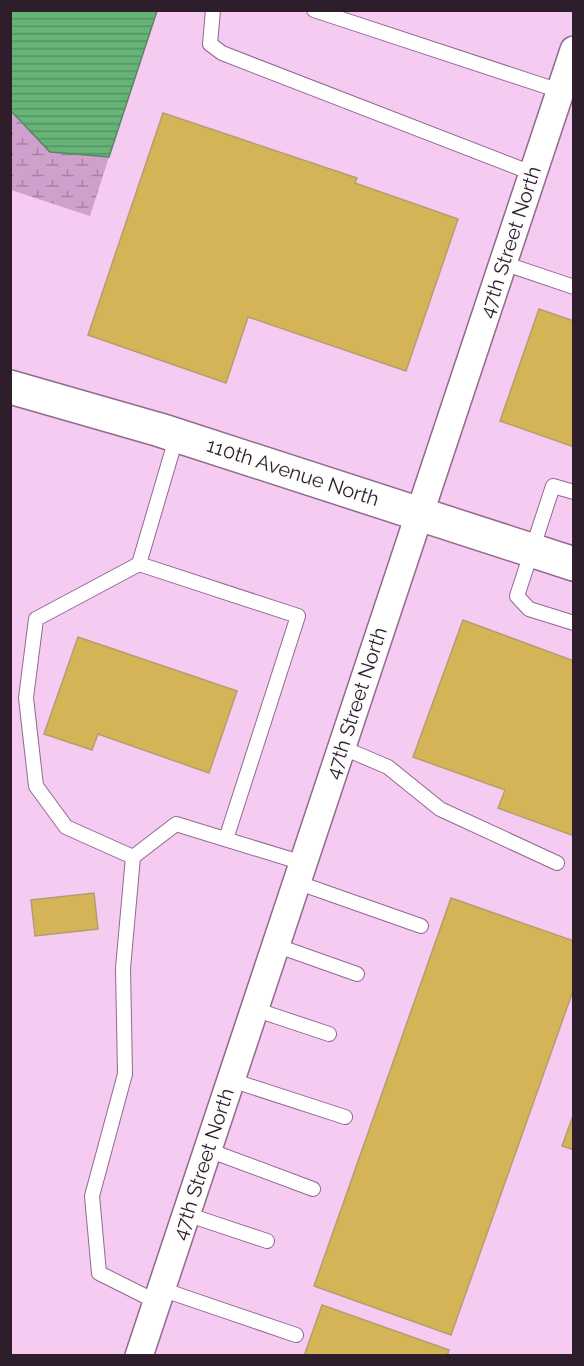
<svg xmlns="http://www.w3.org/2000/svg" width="584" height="1366" viewBox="0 0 584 1366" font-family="Raleway,sans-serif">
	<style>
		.wetland { fill: url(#wetland-marsh) }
		.water { fill: url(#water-rules); stroke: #568761; stroke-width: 1.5 }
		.building { fill: #d5b458; stroke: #b29f6e; stroke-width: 1.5 }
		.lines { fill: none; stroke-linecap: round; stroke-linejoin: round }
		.service-casing { stroke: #906a8d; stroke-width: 16 }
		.minor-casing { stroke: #906a8d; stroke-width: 30 }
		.tertiary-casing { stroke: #906a8d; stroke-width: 36 }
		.service { stroke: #fff; stroke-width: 14 }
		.minor { stroke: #fff; stroke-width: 27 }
		.tertiary { stroke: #fff; stroke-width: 33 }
		.labels { text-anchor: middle; stroke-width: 4.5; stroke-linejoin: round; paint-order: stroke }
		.street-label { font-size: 20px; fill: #2e1e2c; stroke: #fcfcfc }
	</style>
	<defs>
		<pattern id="wetland-marsh" width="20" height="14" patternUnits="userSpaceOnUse" patternTransform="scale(1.5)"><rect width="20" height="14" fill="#cfa0cb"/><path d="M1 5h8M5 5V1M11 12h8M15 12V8" fill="none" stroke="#a882a5"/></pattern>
		<pattern id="water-rules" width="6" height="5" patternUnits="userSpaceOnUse" patternTransform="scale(1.5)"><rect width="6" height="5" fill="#67b478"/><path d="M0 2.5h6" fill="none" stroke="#559263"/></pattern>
	</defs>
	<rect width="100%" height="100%" fill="#f6cbf2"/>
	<polygon class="wetland" points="10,111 50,152 109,157 90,216 11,190"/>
	<polygon class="water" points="11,10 157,11 109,157 50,152 11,111"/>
	<g class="building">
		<polygon points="163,113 357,178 355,183 458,219 406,371 248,317 226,383 88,335"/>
		<polygon points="539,309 574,321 574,447 500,421"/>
		<polygon points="463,620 574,661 574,836 498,808 505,790 413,757"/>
		<polygon points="78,637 237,691 209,773 98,734 92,750 44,734"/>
		<polygon points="94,893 98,929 35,936 31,900"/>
		<polygon points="451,898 574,941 574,988 451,1335 314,1286"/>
		<polygon points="574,1113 574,1150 562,1146"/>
		<polygon points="322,1305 449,1350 447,1356 304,1356"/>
	</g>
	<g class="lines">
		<defs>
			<g id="service">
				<polyline points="213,10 210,44 222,53 532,173"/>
				<polyline points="314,10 560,91"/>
				<polyline points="503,263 574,287"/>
				<polyline points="177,435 139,564 298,616 226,839"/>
				<polyline points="574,492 553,486 517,596 529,609 574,623"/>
				<polyline points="341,747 388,767 440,809 557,863"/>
				<polyline points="133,857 66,827 36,786 26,698 36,619 139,564"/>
				<polyline points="296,882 421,926"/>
				<polyline points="275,945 357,974"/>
				<polyline points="254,1009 329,1034"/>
				<polyline points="231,1080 345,1117"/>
				<polyline points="208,1150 313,1189"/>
				<polyline points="186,1214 267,1241"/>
				<polyline points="161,1289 296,1335"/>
				<polyline points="157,1302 99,1273 92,1196 125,1074 123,968 133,857 176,824 303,863"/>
			</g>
			<polyline id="minor" points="139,1356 574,50"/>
			<polyline id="tertiary" points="10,387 160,430 574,564"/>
		</defs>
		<use href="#service" class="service-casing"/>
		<use href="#minor" class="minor-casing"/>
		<use href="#tertiary" class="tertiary-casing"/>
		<use href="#service" class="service"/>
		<use href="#minor" class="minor"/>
		<use href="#tertiary" class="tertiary"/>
	</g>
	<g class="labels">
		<g class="street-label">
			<text transform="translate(510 242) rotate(-72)" y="7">47th Street North</text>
			<text transform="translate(293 472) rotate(18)" y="7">110th Avenue North</text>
			<text transform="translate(356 703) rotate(-72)" y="7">47th Street North</text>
			<text transform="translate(203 1164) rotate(-72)" y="7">47th Street North</text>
		</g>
	</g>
	<rect width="584" height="1366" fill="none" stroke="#2e1e2c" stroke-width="24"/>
</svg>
